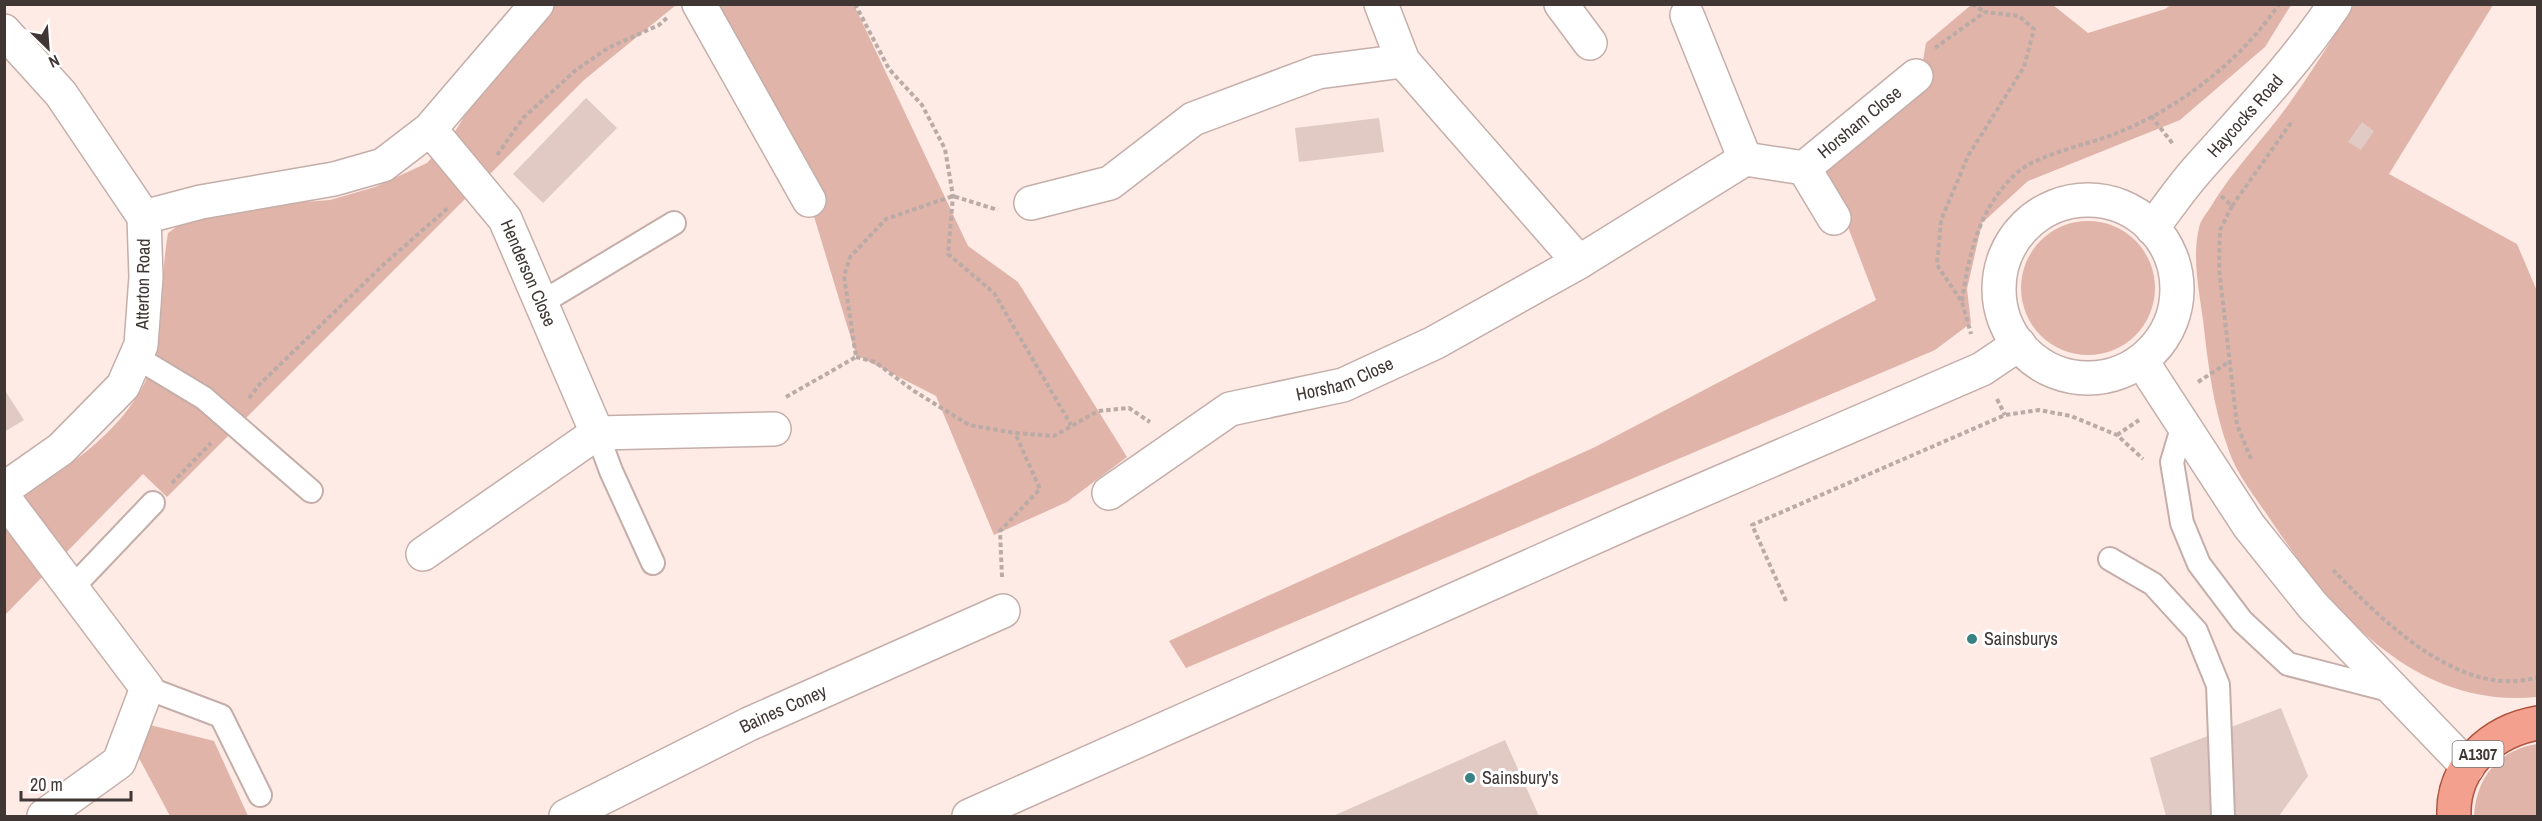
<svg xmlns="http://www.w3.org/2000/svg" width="2542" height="821" viewBox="0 0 2542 821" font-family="'Archivo Narrow',sans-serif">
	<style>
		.green { fill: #e0b4a9 }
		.building { fill: #e1cac4 }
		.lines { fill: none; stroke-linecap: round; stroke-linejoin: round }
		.lane-casing { stroke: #c5aea9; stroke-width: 26 }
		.street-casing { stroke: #c5aea9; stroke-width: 36 }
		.primary-casing { stroke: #af523e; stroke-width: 36 }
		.path { stroke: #baaba7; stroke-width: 4; stroke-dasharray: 4.5 3; stroke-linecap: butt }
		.lane { stroke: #fff; stroke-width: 22 }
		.street { stroke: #fff; stroke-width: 33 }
		.primary { stroke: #f3a08e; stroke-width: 33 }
		.poi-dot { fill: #398283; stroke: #fff; stroke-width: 2 }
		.labels { text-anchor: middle; stroke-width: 6; stroke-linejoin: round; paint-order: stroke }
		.shield { fill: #fff; stroke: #797372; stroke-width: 1.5 }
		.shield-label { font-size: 16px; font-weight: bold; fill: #403735 }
		.street-label { font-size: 18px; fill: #403735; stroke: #fff }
		.poi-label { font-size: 18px; fill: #403735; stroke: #fff; text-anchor: start }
	</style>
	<rect width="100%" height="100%" fill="#feebe6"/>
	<g class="green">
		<path d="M551 5H676L584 80 167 497 143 474 5 615V508C64 469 139 426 156 351 164 312 161 272 168 233L186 220 263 205 330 200 375 187 427 163 454 133 486 81Z"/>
		<polygon points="699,5 854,5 968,246 1018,282 1127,457 1067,502 994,535 936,396 856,355 809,200"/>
		<polygon points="1971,5 2053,5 2088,33 2165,9 2171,5 2291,5 2265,47 2180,120 2028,181 1982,223 1967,289 1971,323 1935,350 1186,668 1169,641 1595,447 1876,300 1843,214 1814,165 1920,78 1926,43"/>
		<path d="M2354 5H2493L2389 174 2517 244 2537 291V697C2417 709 2336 616 2274 525 2259 502 2238 477 2229 451 2213 408 2208 364 2203 320 2199 290 2192 257 2199 228 2200 221 2206 214 2210 208 2233 169 2265 138 2291 101 2313 70 2333 37 2354 5Z"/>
		<circle cx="2088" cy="288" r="67"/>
		<polygon points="142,723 214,741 248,816 170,816 132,745"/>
		<path d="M2537 744V816H2474C2476 778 2498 750 2537 744Z"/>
	</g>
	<g class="building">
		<polygon points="586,98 617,128 543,203 513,174"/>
		<polygon points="1379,118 1384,152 1299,162 1295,128"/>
		<polygon points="2362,122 2374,131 2361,150 2348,142"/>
		<polygon points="4,389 24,420 4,432"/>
		<polygon points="2281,708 2308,776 2279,816 2166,816 2150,758"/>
		<polygon points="1505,740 1539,816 1333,816"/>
	</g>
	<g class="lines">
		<defs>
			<g id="lane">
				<polyline points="541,303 674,223"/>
				<polyline points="136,357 204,398 311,491"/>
				<polyline points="2183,425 2172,462 2182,523 2199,564 2242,621 2288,664 2393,691"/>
				<polyline points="597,433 611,471 653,563"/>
				<polyline points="2110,559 2153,584 2196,631 2218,685 2223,816"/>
				<polyline points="73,587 153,503"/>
				<polyline points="147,688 221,716 260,795"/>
			</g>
			<g id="street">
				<polyline points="699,4 809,200"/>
				<polyline points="1561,4 1590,43"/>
				<polyline points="1687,15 1745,159"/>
				<polyline points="4,31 61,94 144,217 146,277 141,345 123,386 61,449 4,489"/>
				<path id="s1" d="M430 129 505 219 597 433 774 429"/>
				<path id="s2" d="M1804 168 1916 76"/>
				<circle cx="2088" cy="289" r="89"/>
				<polyline points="1031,203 1110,183 1193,119 1318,72 1403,61"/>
				<polyline points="144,217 201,202 334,179 383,165 430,129 537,4"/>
				<path id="s3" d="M2152 228C2167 209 2181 188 2197 170 2245 116 2295 64 2335 4"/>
				<polyline points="1579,262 1745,159 1804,168 1834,218"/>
				<polyline points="2143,363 2249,526 2313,606 2468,767"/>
				<path id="s4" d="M1109 493 1230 409 1343 385 1434 343 1579 262 1403 61 1381 4"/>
				<polyline points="4,498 147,688 119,762 44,816"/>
				<polyline points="423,554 597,433"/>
				<path id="s5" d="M566 816 749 724 1003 611"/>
				<polyline points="969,816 1633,520 1982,369 2019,344"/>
			</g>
			<path id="primary" d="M2454 816C2452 767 2491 731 2538 723"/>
		</defs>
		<use href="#lane" class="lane-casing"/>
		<use href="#street" class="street-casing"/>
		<use href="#primary" class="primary-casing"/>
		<g class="path">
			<polyline points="855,4 889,69 922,105 945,149 953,196 948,254 994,293 1071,425"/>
			<polyline points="1972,4 1985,12"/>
			<polyline points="1935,48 1985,12 2019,16 2034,29 2024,67 1968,156 1941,220 1937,265 1962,302 1971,334"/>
			<polyline points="2151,116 2173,144"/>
			<polyline points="497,155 523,118 576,70 608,48 659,25 668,17"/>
			<polyline points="2221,196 2232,206 2293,120"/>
			<polyline points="2232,206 2220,230 2219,268 2237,425 2252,461"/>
			<path d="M1962 301C1969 252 1980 205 2019 171 2038 155 2088 144 2112 135 2177 110 2240 62 2279 4"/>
			<polyline points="856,357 875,362 914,391 969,425 1015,433 1054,436 1098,411 1129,408 1150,422"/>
			<polyline points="2198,382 2227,363"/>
			<polyline points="786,397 856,357 844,276 850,257 886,219 953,196 998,210"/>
			<polyline points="249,398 260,384 383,265 449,207"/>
			<polyline points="1997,399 2005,415"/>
			<polyline points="2117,435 2139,420"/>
			<polyline points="172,483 211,443"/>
			<path d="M2333 570C2381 619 2461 701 2538 677"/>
			<polyline points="1002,577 1000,531 1040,489 1015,433"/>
			<polyline points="1786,601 1752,525 2005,415 2039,410 2071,416 2117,435 2143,459"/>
		</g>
		<use href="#lane" class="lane"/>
		<use href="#street" class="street"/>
		<use href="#primary" class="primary"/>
	</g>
	<g class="poi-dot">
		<circle cx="1972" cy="639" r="6"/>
		<circle cx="1470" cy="778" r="6"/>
	</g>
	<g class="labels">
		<rect class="shield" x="2452.5" y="741" width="51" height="26" rx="4.5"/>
		<g class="shield-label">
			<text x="2478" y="760">A1307</text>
		</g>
		<g class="street-label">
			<text dy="6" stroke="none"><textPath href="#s3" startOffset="146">Haycocks Road</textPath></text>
			<text dy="6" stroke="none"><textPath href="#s2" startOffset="72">Horsham Close</textPath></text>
			<text dy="6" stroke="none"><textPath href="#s1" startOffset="176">Henderson Close</textPath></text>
			<text transform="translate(143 284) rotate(-89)" y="6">Atterton Road</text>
			<text dy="6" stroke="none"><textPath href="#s4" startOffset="266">Horsham Close</textPath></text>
			<text dy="6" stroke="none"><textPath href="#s5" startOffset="242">Baines Coney</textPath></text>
		</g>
		<g class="poi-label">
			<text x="1984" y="645">Sainsburys</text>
			<text x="1482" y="784">Sainsbury's</text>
		</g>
	</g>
	<rect width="2542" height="821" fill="none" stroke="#403735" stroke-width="12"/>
	<g transform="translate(48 48) rotate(155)" stroke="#ffffff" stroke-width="4.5" paint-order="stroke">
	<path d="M0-4.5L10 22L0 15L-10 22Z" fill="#403735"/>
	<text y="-9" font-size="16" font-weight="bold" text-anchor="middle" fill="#403735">N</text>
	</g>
	<path d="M21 791v9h110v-9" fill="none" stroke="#403735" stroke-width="3"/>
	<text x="30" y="791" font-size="18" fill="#403735" stroke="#ffffff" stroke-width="4.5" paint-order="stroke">20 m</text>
</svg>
